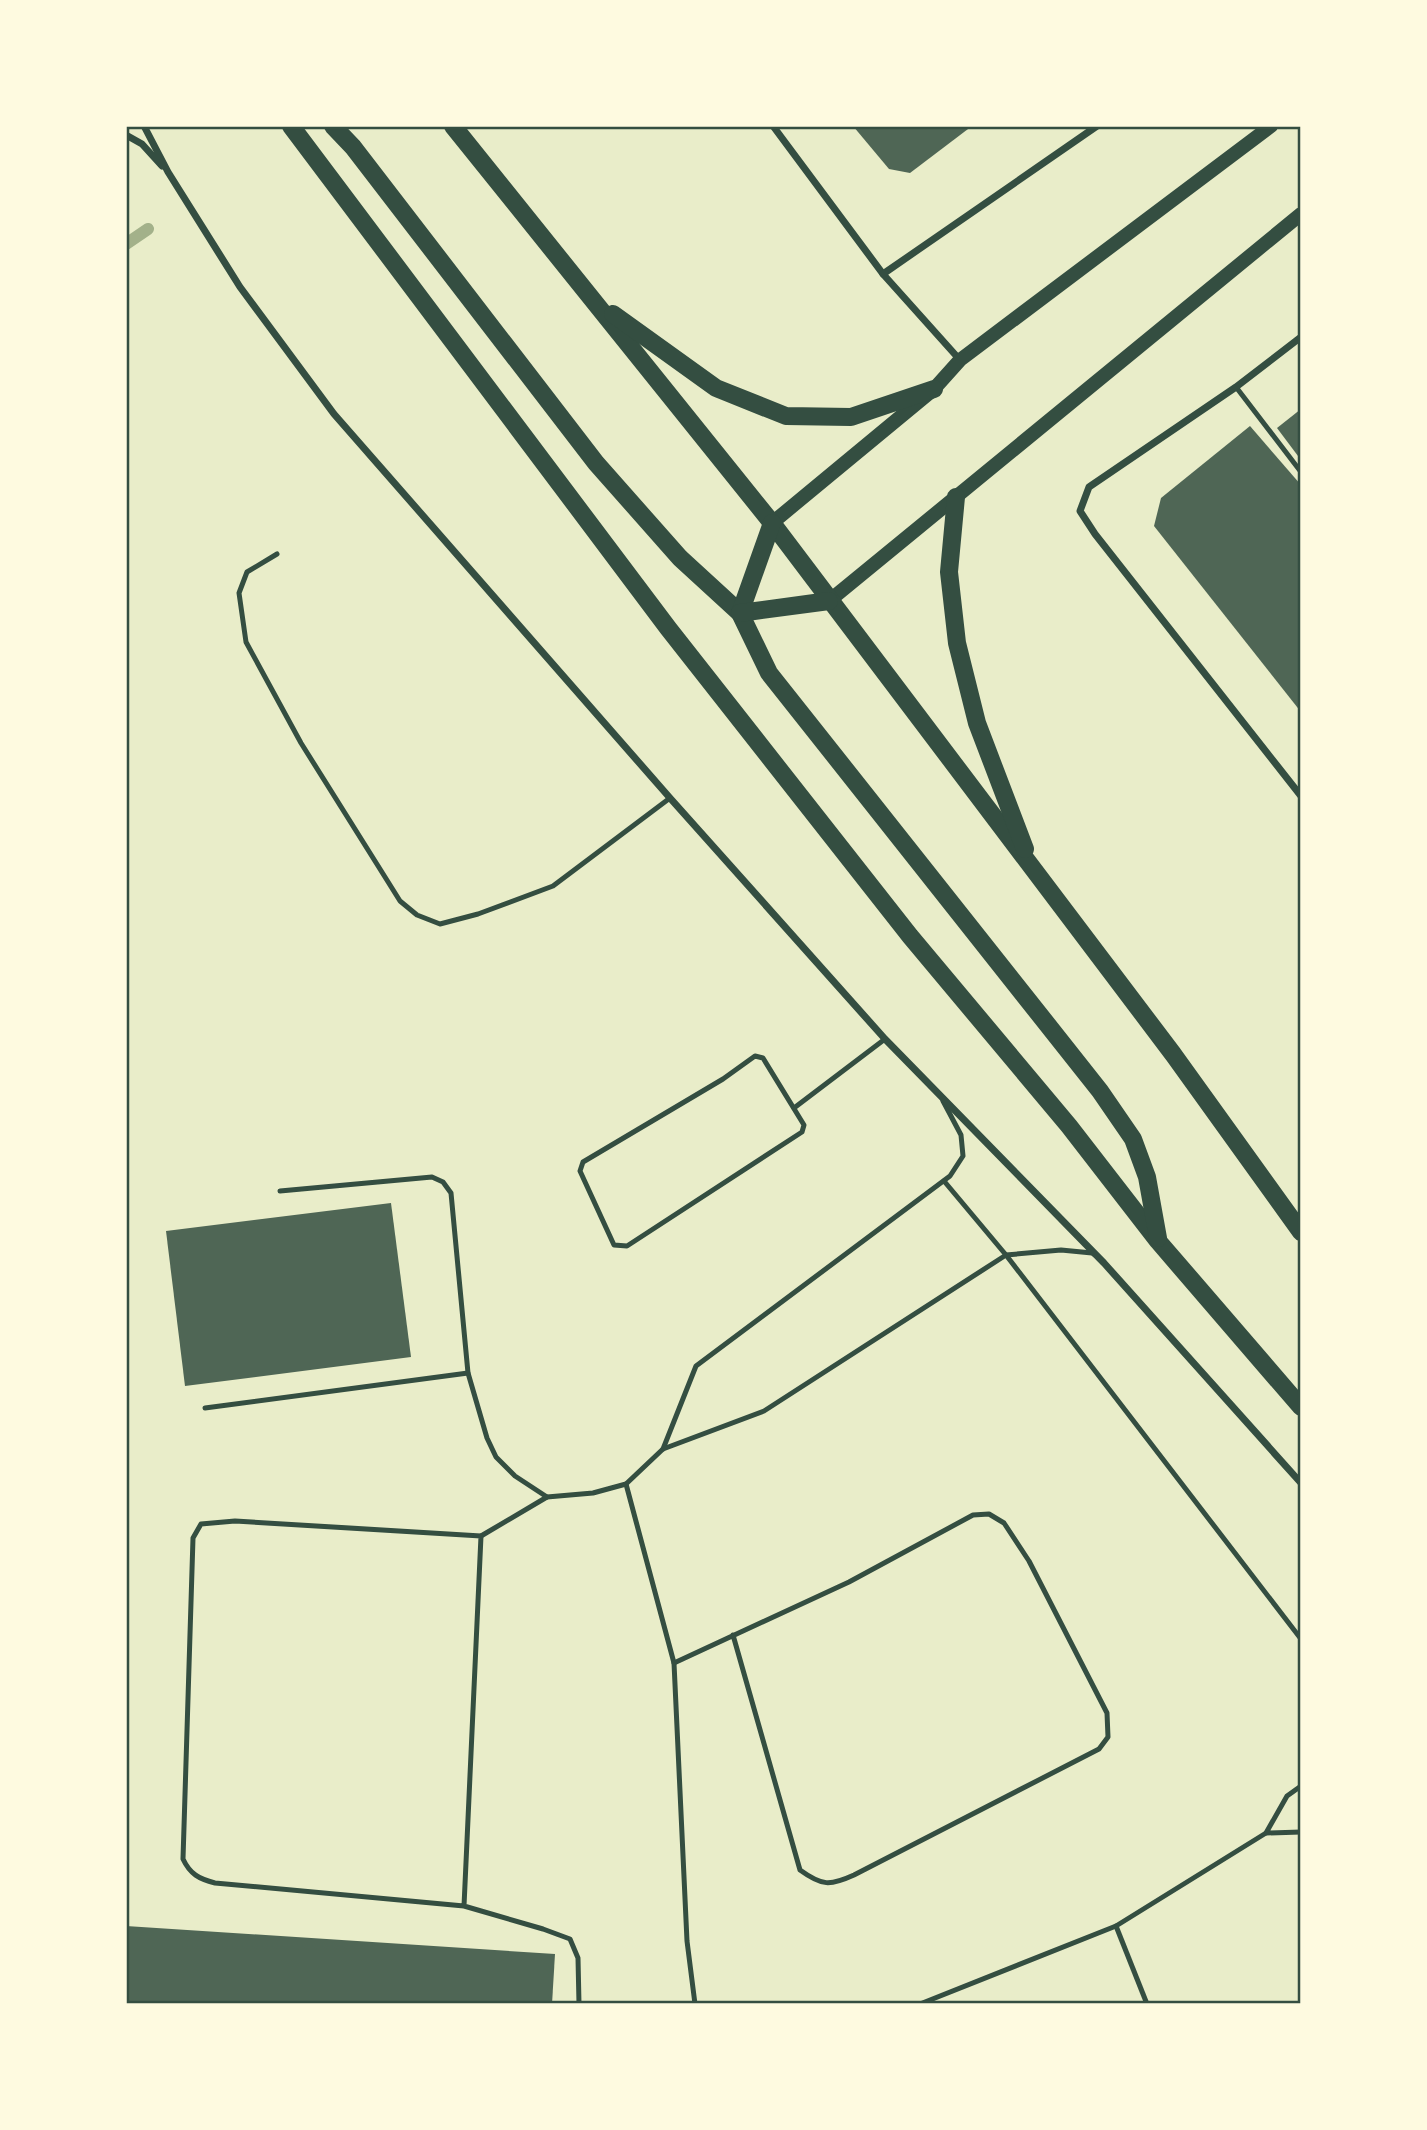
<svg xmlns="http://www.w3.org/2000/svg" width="1427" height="2130" viewBox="0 0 1427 2130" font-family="Quicksand,sans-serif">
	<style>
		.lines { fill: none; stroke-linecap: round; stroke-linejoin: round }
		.stream { stroke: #a3b18a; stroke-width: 12 }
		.building { fill: #4f6655 }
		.service { stroke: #344e41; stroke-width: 5 }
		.minor { stroke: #344e41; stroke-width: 7 }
		.secondary { stroke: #344e41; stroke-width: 14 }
		.primary { stroke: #344e41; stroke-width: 18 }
		.neatline { fill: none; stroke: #344e41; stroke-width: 2.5 }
	</style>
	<rect width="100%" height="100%" fill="#e9edc9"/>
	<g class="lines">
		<polyline class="stream" points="126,244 148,229"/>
	</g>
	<g class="building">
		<polygon points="853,126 972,126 910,173 889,169"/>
		<polygon points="1301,409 1301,460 1277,428"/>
		<polygon points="1250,426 1301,485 1301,712 1154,526 1161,498"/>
		<polygon points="391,1203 411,1357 185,1386 166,1231"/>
		<polygon points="126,1926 555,1954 552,2004 126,2004"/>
	</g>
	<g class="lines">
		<g class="service">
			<polyline points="1236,387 1301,472"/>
			<polyline points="277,554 247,572 239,593 246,642 301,743 385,877 400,901 417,915 440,924 478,914 553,886 670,798"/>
			<polygon points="755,1056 763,1058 804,1125 802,1132 627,1246 614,1245 580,1171 583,1162 723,1079"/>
			<polyline points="794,1108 885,1039"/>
			<polyline points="944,1181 1006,1255 1301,1639"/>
			<polyline points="280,1191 432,1177 443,1182 451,1193 468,1373 487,1438 496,1457 515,1476 547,1497"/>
			<polyline points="205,1408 468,1373"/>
			<polyline points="663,1449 696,1366 950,1176 963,1156 961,1135 943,1101"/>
			<polyline points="626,1484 674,1663 687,1941 695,2004"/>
			<polyline points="481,1536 547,1497 593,1493 626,1484 663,1449 764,1411 1006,1255 1061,1250 1092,1253 1095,1255"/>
			<path d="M674 1663 849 1582 973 1515 989 1514 1004 1523 1029 1561 1107 1713 1108 1737 1099 1749 854 1875C830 1886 822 1886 800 1870L733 1635"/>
			<polyline points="1266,1833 1301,1832"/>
			<path d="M464 1906 481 1536 235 1521 201 1524 193 1538 183 1859C190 1874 199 1879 215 1883L464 1906 543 1929 570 1939 578 1958 579 2004"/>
			<polyline points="1116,1926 1147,2004"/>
			<polyline points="920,2004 1116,1926 1266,1833 1287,1796 1301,1786"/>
		</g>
		<g class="minor">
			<polyline points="144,126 168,172 240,287 334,414 670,798 885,1039 1104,1263 1301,1483"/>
			<polyline points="773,126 883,274 960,360"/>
			<polyline points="126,135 142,144 162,166"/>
			<polyline points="883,274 1097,126"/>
			<polyline points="1301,337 1236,387 1089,487 1080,511 1095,534 1301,796"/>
		</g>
		<g class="secondary">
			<polyline points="772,523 934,389 960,360 1271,126"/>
			<polyline points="829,601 1301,214"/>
		</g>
		<g class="primary">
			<polyline points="291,126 668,628 910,936 1069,1126 1158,1241 1301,1407"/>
			<polyline points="333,126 353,147 596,463 680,558 740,613 769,673 1100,1091 1133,1139 1147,1177 1158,1238"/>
			<polyline points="453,126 772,523 1173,1054 1301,1232"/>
			<polyline points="613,314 716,388 786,416 851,417 934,389"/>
			<polyline points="956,497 949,572 957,643 977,723 1025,849"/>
			<polyline points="740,613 772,523"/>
			<polyline points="740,613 829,601"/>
		</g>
	</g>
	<rect width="1427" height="2130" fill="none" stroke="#fefae0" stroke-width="256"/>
	<rect x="128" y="128" width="1171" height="1874" class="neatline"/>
</svg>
